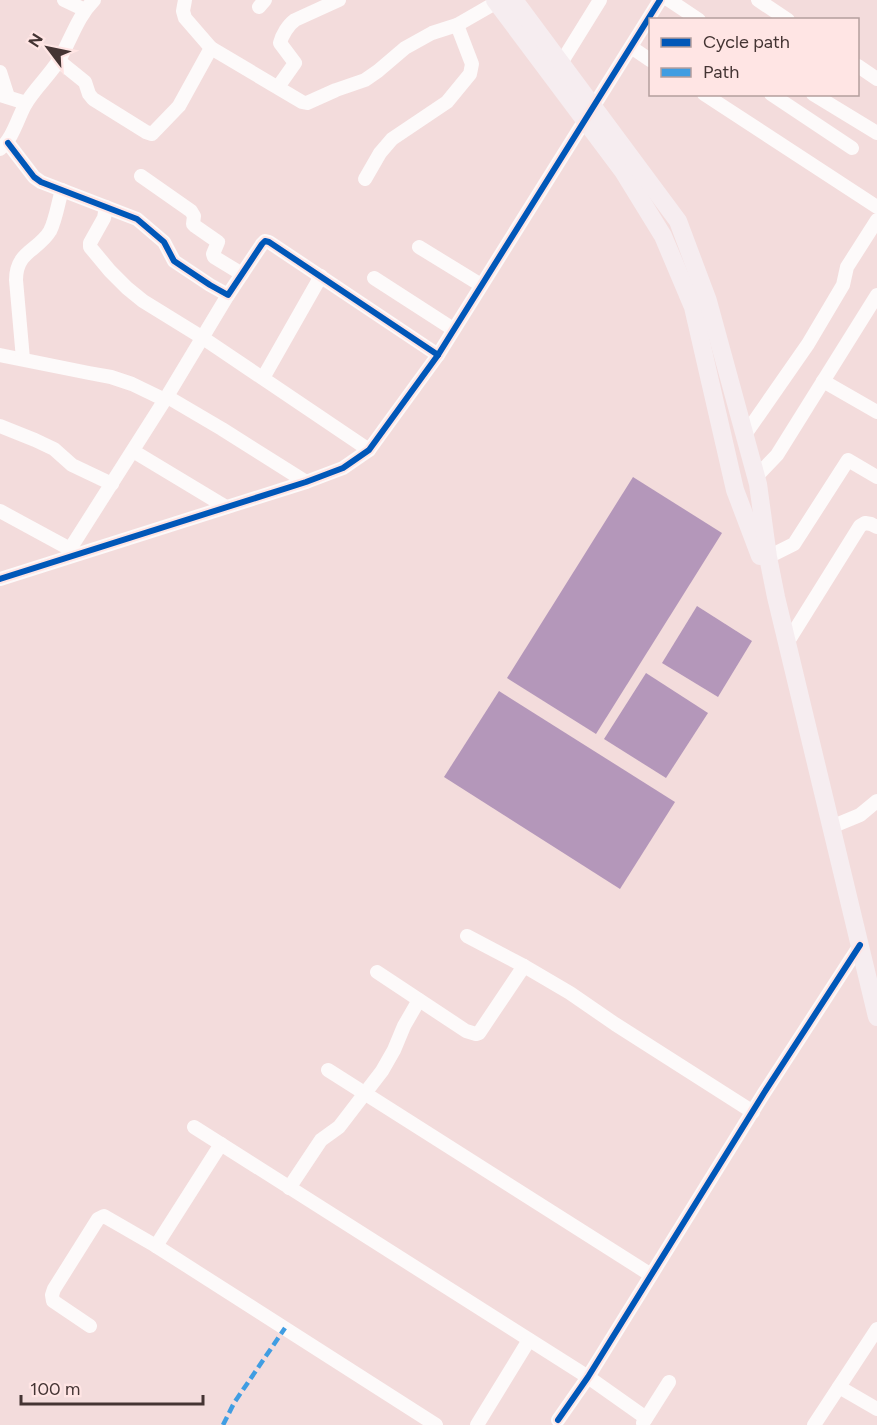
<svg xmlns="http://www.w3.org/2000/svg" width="877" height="1425" viewBox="0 0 877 1425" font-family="Figtree,sans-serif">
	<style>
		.water { fill: #b497ba }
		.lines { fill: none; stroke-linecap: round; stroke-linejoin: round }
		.minor { stroke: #fdfafa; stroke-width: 14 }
		.major { stroke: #f6edf0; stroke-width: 18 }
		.quiet { stroke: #409de2; stroke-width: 4.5; stroke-dasharray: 9 4.5; stroke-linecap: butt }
		.cycleway-casing { stroke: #ffe5e4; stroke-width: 10 }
		.cycleway { stroke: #0057b8; stroke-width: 6 }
	</style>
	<rect width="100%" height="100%" fill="#f3dcdc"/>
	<g class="water">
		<polygon points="633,477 722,533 596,734 507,678"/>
		<polygon points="697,606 752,641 718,697 662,663"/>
		<polygon points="646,673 708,713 666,778 604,739"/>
		<polygon points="499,691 675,802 620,889 444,777"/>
	</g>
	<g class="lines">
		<g class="minor">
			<polyline points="64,0 85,10"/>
			<polyline points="185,0 183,11 185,18 211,48 302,102 307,103 336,90 365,80 378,71 405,48 432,33 457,25 497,2"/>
			<polyline points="669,0 699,20"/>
			<polyline points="758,0 788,20"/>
			<polyline points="259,7 265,0"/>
			<polyline points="631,47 650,60"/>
			<polyline points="59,61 85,82 89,94 93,99 146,132 152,134 179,106 211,48"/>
			<polyline points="561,63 600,0"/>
			<polyline points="858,66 877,79"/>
			<polyline points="0,72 8,97"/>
			<path d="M278 87 295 63 280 43C282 35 288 25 295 20L339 0"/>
			<polyline points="704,94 877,207"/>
			<polyline points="771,94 852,148"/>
			<polyline points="813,94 877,133"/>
			<polyline points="0,95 26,103"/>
			<polyline points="8,143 34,177 41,182 137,219 164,242 174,261 210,285 228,295 262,244 265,241 269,242 438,355"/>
			<path d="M0 149C13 138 17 120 25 105 34 89 49 76 59 60 71 40 77 17 94 0"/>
			<polyline points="141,176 191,211 194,216 193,224 195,226 218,242 213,254 214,257 242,274"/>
			<polyline points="365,179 380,153 392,139 447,102 470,74 472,64 457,25"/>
			<polyline points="106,207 104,218 90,243 90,247 110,271 127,288 143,301 203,338 369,450"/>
			<polyline points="419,247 481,285"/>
			<polyline points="374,278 453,329"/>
			<polyline points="0,355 89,373 111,377 132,384 161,398 171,399 222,429 306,482"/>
			<path d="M23 359 16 280C16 251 38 251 50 231 56 219 58 203 62 190"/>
			<polyline points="263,378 321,276"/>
			<polyline points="823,381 877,412"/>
			<polyline points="0,426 35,440 54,449 72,465 112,484"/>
			<polyline points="744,436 808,344 843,285 847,267 877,220"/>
			<polyline points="133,451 226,507"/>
			<polyline points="756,477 777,455 877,295"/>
			<polyline points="0,511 70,549 76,554"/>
			<polyline points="70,549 166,398 228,295"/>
			<polyline points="768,557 794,544 848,460 877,477"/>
			<polyline points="0,579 306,482 343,468 369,450 438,355 660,0"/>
			<polyline points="787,643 860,526 865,523 871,524 877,527"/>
			<polyline points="831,827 860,815 877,801"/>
			<polyline points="467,936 524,966 570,993 615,1024 753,1112"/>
			<polyline points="377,972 466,1031 476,1034 479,1033 524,966"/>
			<polyline points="328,1070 651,1275"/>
			<polyline points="194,1127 588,1377 646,1418"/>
			<polyline points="289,1188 321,1140 339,1127 382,1071 394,1050 404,1026 419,1000"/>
			<polyline points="156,1246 221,1144"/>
			<polyline points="90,1326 53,1301 52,1295 54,1289 98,1219 104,1216 156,1246 436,1425"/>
			<polyline points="839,1387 877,1409"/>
			<polyline points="558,1420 588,1377 764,1093 860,945"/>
			<polyline points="643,1423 669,1382"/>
			<polyline points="477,1425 529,1340"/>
			<polyline points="814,1425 877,1329"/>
		</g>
		<g class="major">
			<polyline points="495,0 623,171 663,236 693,307 735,490 760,556"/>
			<polyline points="514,0 678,221 708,301 758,484 768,557 776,597 877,1017"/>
		</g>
		<polyline class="quiet" points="223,1425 234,1403 285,1328"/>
		<defs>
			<g id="cycleway">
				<polyline points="8,143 34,177 41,182 137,219 164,242 174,261 210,285 228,295 262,244 265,241 269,242 438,355"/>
				<polyline points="0,579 306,482 343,468 369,450 438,355 660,0"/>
				<polyline points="558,1420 588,1377 764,1093 860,945"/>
			</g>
		</defs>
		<use href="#cycleway" class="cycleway-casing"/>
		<use href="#cycleway" class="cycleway"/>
	</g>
	<rect x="649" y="18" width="210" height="78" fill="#ffe5e4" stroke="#b49e9d" stroke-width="1.5"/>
	<rect x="661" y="38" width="30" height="9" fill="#0057b8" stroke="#b49e9d" stroke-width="1.5"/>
	<text x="703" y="48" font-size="18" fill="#443433">Cycle path</text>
	<rect x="661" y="68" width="30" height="9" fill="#409de2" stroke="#b49e9d" stroke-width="1.5"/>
	<text x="703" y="78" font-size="18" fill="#443433">Path</text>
	<g transform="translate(48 48) rotate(302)" stroke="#ffe5e4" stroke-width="4.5" paint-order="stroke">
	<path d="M0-4.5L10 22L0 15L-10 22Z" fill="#443433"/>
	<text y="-9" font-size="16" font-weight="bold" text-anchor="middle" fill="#443433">N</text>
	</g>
	<path d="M21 1395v9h182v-9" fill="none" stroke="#443433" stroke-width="3"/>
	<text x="30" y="1395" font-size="18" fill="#443433" stroke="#ffe5e4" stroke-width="4.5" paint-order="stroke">100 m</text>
</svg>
